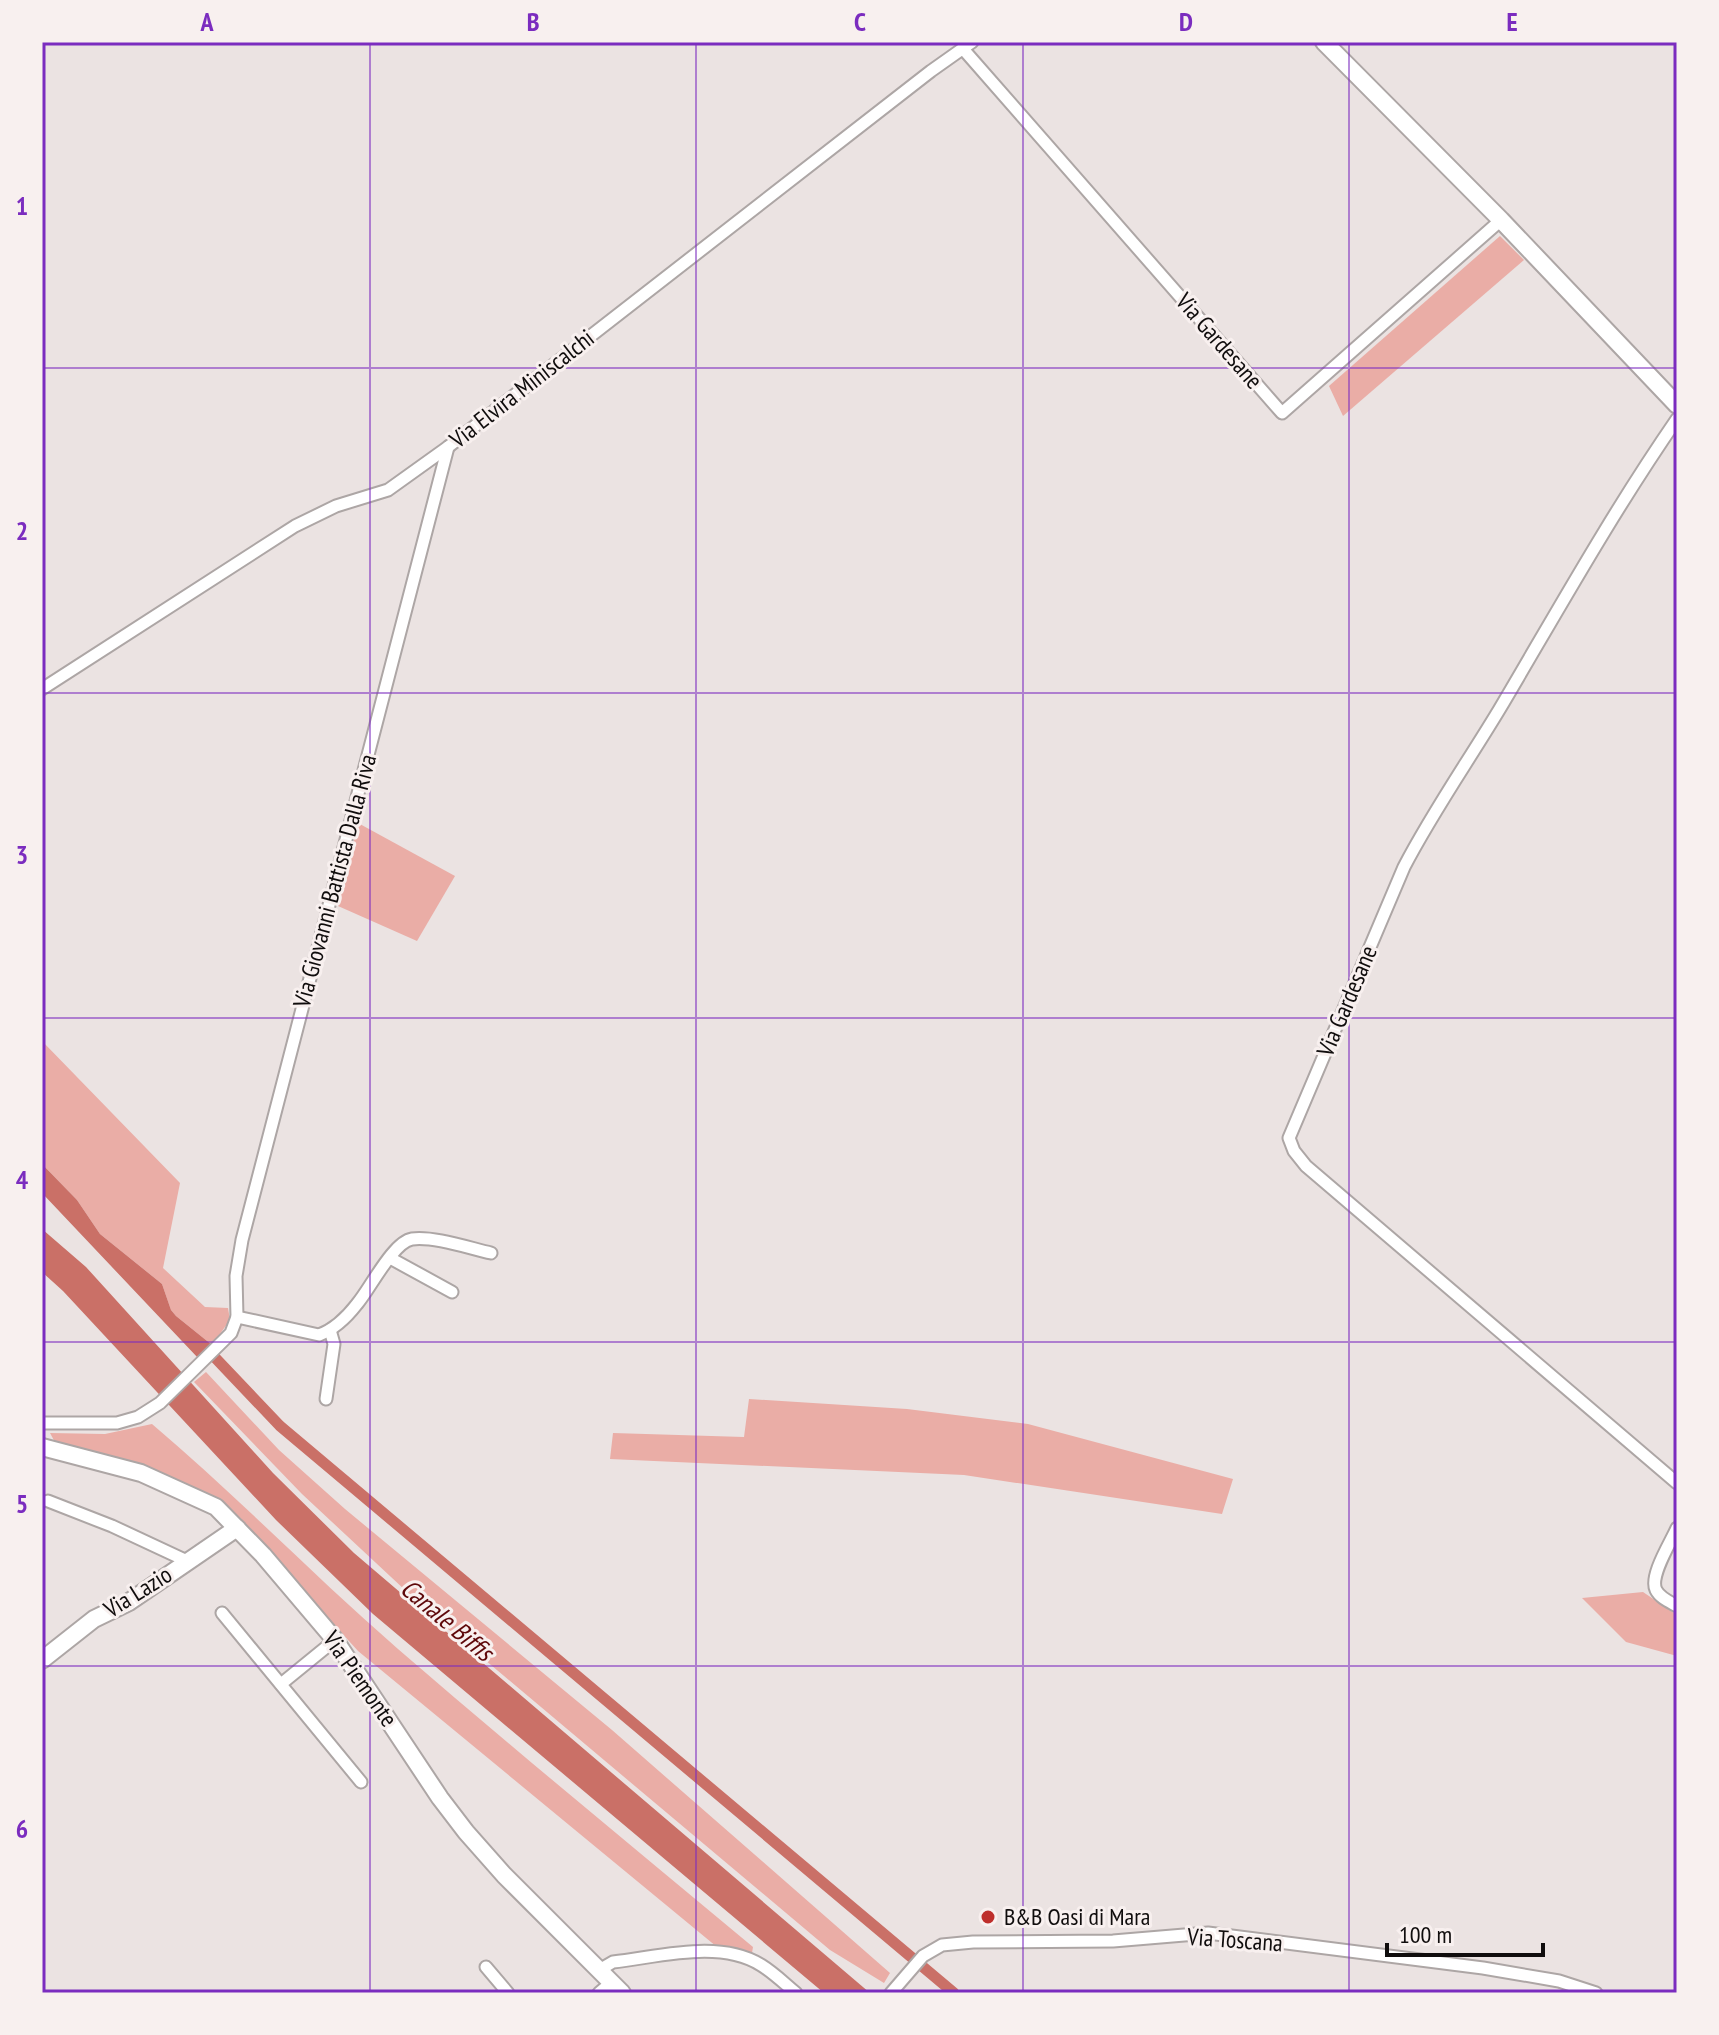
<svg xmlns="http://www.w3.org/2000/svg" width="1719" height="2035" viewBox="0 0 1719 2035" font-family="'PT Sans Narrow',sans-serif">
	<style>
		.green { fill: #eaada6 }
		.water { fill: #ca7067 }
		.lines { fill: none; stroke-linecap: round; stroke-linejoin: round }
		.canal { stroke: #ca7067; stroke-width: 11 }
		.street-casing { stroke: #ada6a5; stroke-width: 15 }
		.secondary-casing { stroke: #ada6a5; stroke-width: 20 }
		.street { stroke: #fff; stroke-width: 11 }
		.secondary { stroke: #fff; stroke-width: 16 }
		.grid { fill: none; stroke: #7b2cbf; stroke-width: 2; stroke-opacity: 0.55 }
		.poi-dot { fill: #be2f2c; stroke: #f8f0ef; stroke-width: 3 }
		.labels { text-anchor: middle; stroke-width: 6; stroke-linejoin: round; paint-order: stroke }
		.street-label { font-size: 24px; fill: #100d0d; stroke: #f8f0ef }
		.poi-label { font-size: 24px; fill: #100d0d; stroke: #f8f0ef; text-anchor: start }
		.water-label { font-size: 26px; font-style: italic; fill: #5e080a; stroke: #f8f0ef }
		.neatline { fill: none; stroke: #7b2cbf; stroke-width: 3 }
		.grid-label { font-size: 26px; text-anchor: middle; font-weight: bold; fill: #7b2cbf }
	</style>
	<rect width="100%" height="100%" fill="#ebe3e2"/>
	<g class="green">
		<polygon points="1500,236 1524,260 1343,416 1329,386"/>
		<polygon points="358,823 455,876 417,941 338,906"/>
		<polygon points="42,1041 180,1183 163,1268 205,1307 228,1308 230,1320 212,1345 176,1316 171,1310 162,1284 100,1234 77,1200 42,1164"/>
		<polygon points="206,1372 279,1450 345,1509 612,1730 890,1973 884,1983 830,1950 435,1618 302,1494 194,1382"/>
		<polygon points="749,1399 907,1409 1028,1424 1233,1479 1222,1514 964,1475 610,1459 613,1433 744,1437"/>
		<path d="M152 1424C237 1496 314 1576 398 1649 515 1750 634 1848 753 1947L752 1953 717 1947 358 1651 264 1547 218 1503 57 1446 50 1433 105 1434Z"/>
		<polygon points="1643,1592 1677,1615 1677,1656 1626,1642 1582,1598"/>
	</g>
	<g class="water">
		<polygon points="42,1164 77,1200 100,1234 162,1284 171,1310 176,1316 212,1345 198,1358 42,1193"/>
		<polygon points="42,1229 86,1267 273,1473 354,1553 870,1993 824,1993 373,1614 276,1520 63,1291 42,1272"/>
	</g>
	<g class="lines">
		<polyline class="canal" points="204,1346 280,1426 954,1993"/>
		<defs>
			<g id="street">
				<polyline points="964,50 1282,413 1501,220"/>
				<path d="M1677 419C1612 513 1557 612 1499 710 1467 763 1432 813 1404 867L1289 1138 1294 1151 1306 1166 1677 1483"/>
				<polyline points="42,689 295,526 336,506 388,490 448,447 931,71 972,42"/>
				<polyline points="390,1258 452,1292"/>
				<path d="M237 1317 319 1335C335 1329 347 1317 357 1304 370 1289 393 1242 412 1239 433 1236 469 1248 491 1253"/>
				<polyline points="326,1399 334,1344 330,1330"/>
				<polyline points="42,1423 117,1423 138,1417 160,1403 231,1333 237,1317 236,1276 242,1240 448,447"/>
				<polyline points="48,1501 112,1526 187,1561"/>
				<path d="M1677 1528C1671 1542 1649 1576 1656 1590 1660 1598 1670 1602 1677 1606"/>
				<polyline points="222,1613 361,1782"/>
				<polyline points="281,1684 335,1640"/>
				<polyline points="486,1967 508,1993"/>
				<path d="M601 1969 613 1962C659 1957 719 1939 761 1965 774 1973 785 1984 796 1993"/>
				<polyline points="599,1993 612,1982"/>
				<polyline points="891,1993 923,1956 942,1945 973,1942 1113,1941 1208,1933 1483,1968 1559,1981 1596,1993"/>
			</g>
			<g id="secondary">
				<polyline points="1324,42 1501,220 1677,405"/>
				<polyline points="42,1447 141,1473 216,1507 263,1555 335,1640 440,1798 466,1832 504,1875 622,1993"/>
				<polyline points="42,1660 94,1619 129,1602 237,1528"/>
			</g>
		</defs>
		<use href="#street" class="street-casing"/>
		<use href="#secondary" class="secondary-casing"/>
		<use href="#street" class="street"/>
		<use href="#secondary" class="secondary"/>
	</g>
	<path class="grid" d="M370 42V1993M696 42V1993M1023 42V1993M1349 42V1993M42 368H1677M42 693H1677M42 1018H1677M42 1342H1677M42 1666H1677"/>
	<circle class="poi-dot" cx="988" cy="1917" r="8"/>
	<g class="labels">
		<g class="street-label">
			<text transform="translate(1219 341) rotate(49)" y="8">Via Gardesane</text>
			<text transform="translate(522 389) rotate(-38)" y="8">Via Elvira Miniscalchi</text>
			<text transform="translate(335 881) rotate(-75)" y="8">Via Giovanni Battista Dalla Riva</text>
			<text transform="translate(1347 1001) rotate(-67)" y="8">Via Gardesane</text>
			<text transform="translate(138 1592) rotate(-32)" y="8">Via Lazio</text>
			<text transform="translate(360 1679) rotate(55)" y="8">Via Piemonte</text>
			<text transform="translate(1235 1940) rotate(4)" y="8">Via Toscana</text>
		</g>
		<g class="poi-label">
			<text x="1004" y="1925">B&amp;B Oasi di Mara</text>
		</g>
		<g class="water-label">
			<text transform="translate(447 1620) rotate(40)" y="9">Canale Biffis</text>
		</g>
	</g>
	<rect width="1719" height="2035" fill="none" stroke="#f8f0ef" stroke-width="88"/>
	<path d="M1387 1943v12h156v-12" fill="none" stroke="#100d0d" stroke-width="4"/>
	<text x="1399" y="1943" font-size="24" fill="#100d0d" stroke="#f8f0ef" stroke-width="6" paint-order="stroke">100 m</text>
	<rect x="44" y="44" width="1631" height="1947" class="neatline"/>
	<g class="grid-label">
		<text x="207" y="31">A</text>
		<text x="533" y="31">B</text>
		<text x="860" y="31">C</text>
		<text x="1186" y="31">D</text>
		<text x="1512" y="31">E</text>
		<text x="22" y="215">1</text>
		<text x="22" y="540">2</text>
		<text x="22" y="864">3</text>
		<text x="22" y="1189">4</text>
		<text x="22" y="1513">5</text>
		<text x="22" y="1838">6</text>
	</g>
</svg>
